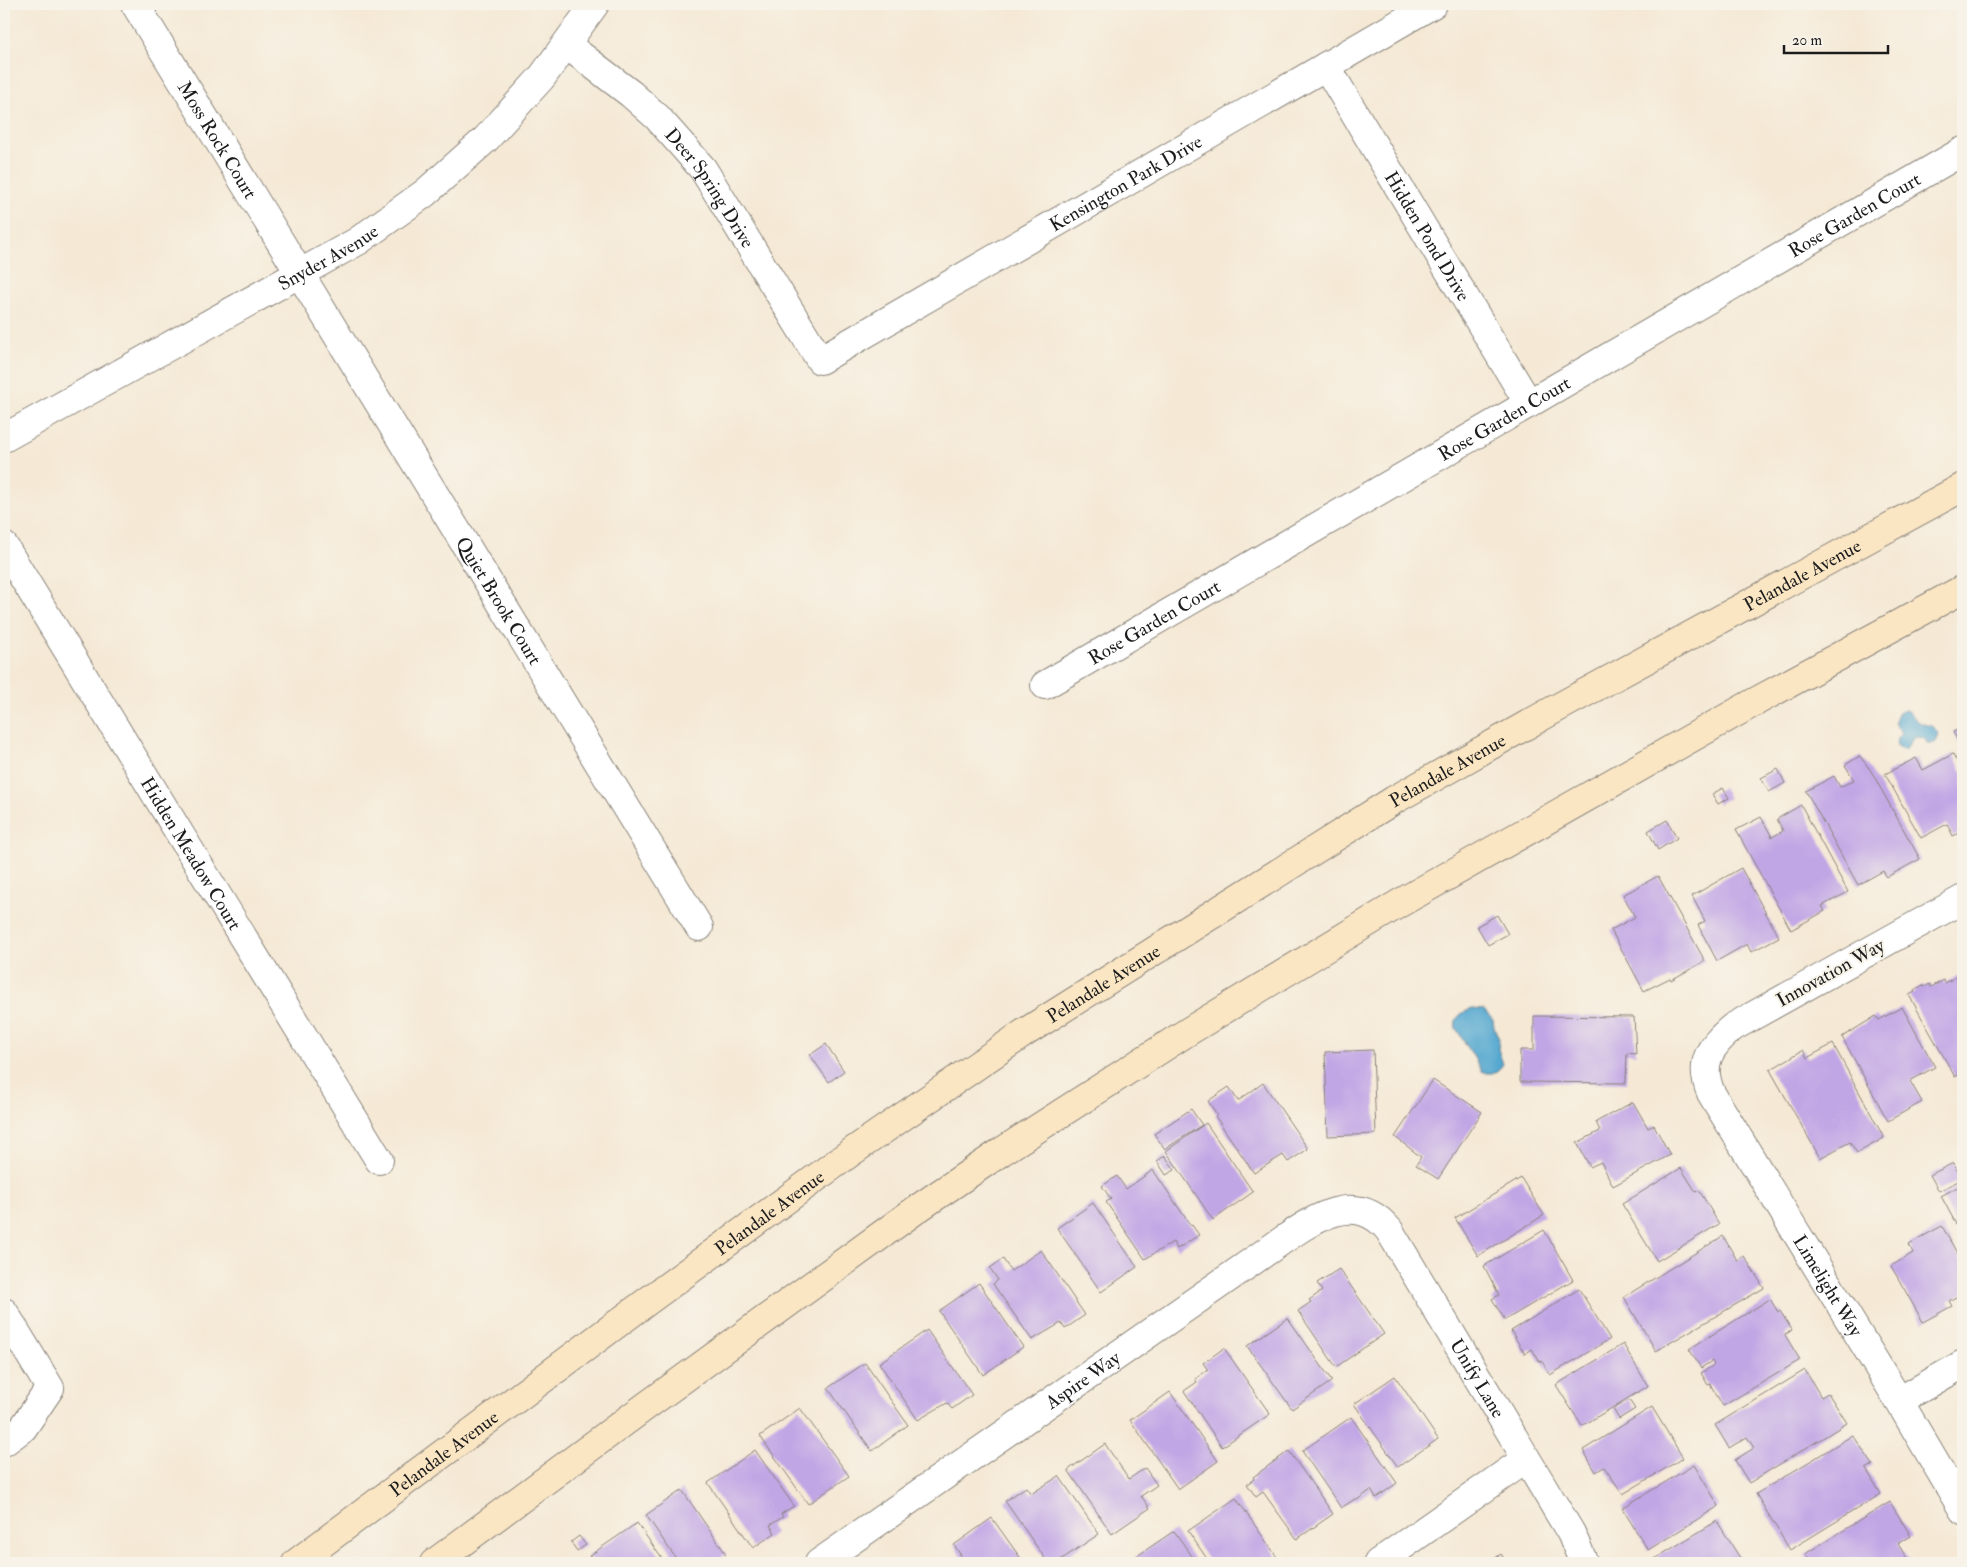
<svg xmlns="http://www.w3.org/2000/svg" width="1967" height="1567" viewBox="0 0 1967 1567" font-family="'IM FELL Double Pica',serif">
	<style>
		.water { fill: #55a8d0; stroke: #386276 }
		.building { fill: #c1a6e5 }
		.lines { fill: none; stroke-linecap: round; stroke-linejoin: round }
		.minor-casing { stroke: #888279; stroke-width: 30 }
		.secondary-casing { stroke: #888279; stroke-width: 30 }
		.minor { stroke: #fff; stroke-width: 28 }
		.secondary { stroke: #fbe6c4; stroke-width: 28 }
		.labels { text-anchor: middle; stroke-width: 4; stroke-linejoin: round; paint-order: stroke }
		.street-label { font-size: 19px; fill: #1c1c1c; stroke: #f7f3e8 }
	</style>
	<rect width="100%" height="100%" fill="#f7f3e8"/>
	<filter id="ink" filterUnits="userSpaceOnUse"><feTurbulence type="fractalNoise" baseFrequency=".02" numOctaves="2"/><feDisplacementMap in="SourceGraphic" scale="10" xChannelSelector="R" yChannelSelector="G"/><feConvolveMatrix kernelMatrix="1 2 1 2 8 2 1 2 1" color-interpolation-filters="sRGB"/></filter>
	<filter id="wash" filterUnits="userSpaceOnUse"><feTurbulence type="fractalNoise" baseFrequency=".0096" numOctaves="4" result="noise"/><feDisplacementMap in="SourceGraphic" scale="20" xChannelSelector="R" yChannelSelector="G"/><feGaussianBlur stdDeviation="1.12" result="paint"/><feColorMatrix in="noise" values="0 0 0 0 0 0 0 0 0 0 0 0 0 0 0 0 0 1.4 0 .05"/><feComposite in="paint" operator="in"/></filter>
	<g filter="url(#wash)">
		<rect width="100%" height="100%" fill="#f5e9d6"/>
		<g class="water">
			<path d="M1905 710C1912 712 1912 717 1918 721 1926 728 1932 721 1939 735L1936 742 1932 744 1927 743 1925 739 1918 737 1913 738C1909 745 1907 754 1897 747L1896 741 1902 734 1894 723 1898 713Z"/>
			<path d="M1473 1009 1484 1010 1493 1020 1494 1027 1499 1039 1498 1049 1503 1064C1498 1072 1491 1076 1482 1071L1456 1028C1453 1017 1464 1011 1473 1009Z"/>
		</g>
		<g id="blocks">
			<g class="building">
				<polygon points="1963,727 1963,751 1953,732"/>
				<polygon points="1953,754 1963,773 1963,831 1953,836 1947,824 1921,838 1885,774 1916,758 1923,770"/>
				<polygon points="1860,756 1871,771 1920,859 1887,877 1883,871 1858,885 1806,791 1834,776 1840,787 1854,780 1845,765"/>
				<polygon points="1778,769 1785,783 1769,792 1761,778"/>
				<polygon points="1723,788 1729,798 1718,804 1712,794"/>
				<polygon points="1801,805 1848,892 1822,906 1825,911 1791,930 1736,830 1761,817 1772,837 1783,831 1777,819"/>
				<polygon points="1667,820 1677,838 1658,850 1648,831"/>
				<polygon points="1741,868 1779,937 1751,952 1747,944 1717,961 1698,925 1705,921 1692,896"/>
				<polygon points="1658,876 1705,961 1671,980 1670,978 1644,991 1611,930 1635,917 1623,895"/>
				<polygon points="1497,915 1508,934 1488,945 1477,926"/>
				<polygon points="1963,973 1963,1072 1955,1077 1909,995 1915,992 1914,990 1923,985 1924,987 1930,984 1931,987 1944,980 1945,983"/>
				<polygon points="1902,1007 1935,1067 1910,1081 1922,1102 1888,1121 1842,1037 1876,1016 1879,1020"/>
				<polygon points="1534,1016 1634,1017 1636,1054 1627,1053 1626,1083 1520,1082 1520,1050 1534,1050"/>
				<polygon points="826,1044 844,1071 829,1082 810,1055"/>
				<polygon points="1833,1044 1884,1138 1857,1153 1850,1142 1820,1158 1770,1070 1803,1050 1807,1058"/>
				<polygon points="1373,1050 1376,1134 1328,1136 1325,1052"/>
				<polygon points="1433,1080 1482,1112 1438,1179 1416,1165 1421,1157 1395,1137"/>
				<polygon points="1263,1083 1308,1149 1288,1162 1283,1155 1254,1173 1215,1116 1217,1115 1208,1101 1229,1087 1238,1101"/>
				<polygon points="1633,1102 1648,1128 1654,1125 1670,1155 1613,1186 1601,1162 1590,1167 1577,1143 1600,1131 1596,1122"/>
				<polygon points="1191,1109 1202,1125 1165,1149 1154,1134"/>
				<polygon points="1206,1123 1253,1192 1213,1220 1166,1151"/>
				<polygon points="1165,1156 1175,1170 1166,1175 1157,1161"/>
				<polygon points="1953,1163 1962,1179 1939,1191 1930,1175"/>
				<polygon points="1681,1168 1696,1192 1699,1190 1719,1224 1657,1261 1622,1204"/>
				<polygon points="1153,1170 1191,1226 1192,1225 1199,1235 1177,1249 1173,1242 1145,1259 1106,1202 1111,1199 1102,1186 1117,1176 1126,1189"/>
				<polygon points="1521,1178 1544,1215 1478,1256 1455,1218"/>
				<polygon points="1963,1184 1963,1237 1941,1196"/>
				<polygon points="1093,1203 1137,1267 1101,1292 1057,1228"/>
				<polygon points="1942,1226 1963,1264 1963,1293 1949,1301 1952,1306 1923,1322 1891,1266 1913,1253 1909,1244"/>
				<polygon points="1544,1230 1573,1280 1505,1320 1492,1299 1499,1295 1484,1266"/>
				<polygon points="1723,1236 1737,1260 1744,1256 1764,1288 1656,1351 1624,1297"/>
				<polygon points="1041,1250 1085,1315 1065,1329 1061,1323 1032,1340 993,1284 998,1280 990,1268 1003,1259 1011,1271"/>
				<polygon points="1339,1269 1384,1334 1336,1367 1298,1311 1311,1302 1309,1300 1322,1291 1317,1283"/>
				<polygon points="979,1283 1023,1347 983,1375 939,1311"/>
				<polygon points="1579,1289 1610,1339 1550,1375 1542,1361 1540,1362 1532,1349 1525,1354 1511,1331"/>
				<polygon points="1770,1299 1778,1312 1780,1311 1792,1330 1785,1335 1800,1360 1723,1406 1710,1384 1708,1385 1701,1373 1714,1365 1712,1361 1701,1368 1689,1349"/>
				<polygon points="1288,1318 1332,1381 1292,1409 1247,1346"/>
				<polygon points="927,1330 972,1395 952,1409 947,1403 918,1420 879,1363"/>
				<polygon points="1623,1344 1648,1386 1582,1426 1556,1385"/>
				<polygon points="1224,1348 1270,1414 1222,1447 1184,1391 1197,1382 1195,1379 1208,1370 1203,1363"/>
				<polygon points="865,1363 908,1425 872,1451 828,1388"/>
				<polygon points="1805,1370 1821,1397 1828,1393 1847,1423 1749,1483 1735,1460 1754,1448 1747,1437 1729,1448 1715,1425"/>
				<polygon points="1395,1376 1438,1439 1398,1467 1354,1404"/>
				<polygon points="1170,1392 1218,1461 1178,1489 1130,1420"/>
				<polygon points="1629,1400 1635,1409 1619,1419 1613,1409"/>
				<polygon points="1652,1407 1683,1458 1623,1494 1604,1467 1596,1472 1583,1450"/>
				<polygon points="800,1408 849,1476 808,1504 760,1436"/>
				<polygon points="1351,1417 1397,1483 1376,1498 1371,1490 1357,1500 1355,1499 1341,1508 1302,1451"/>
				<polygon points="1853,1435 1873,1465 1866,1469 1881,1494 1790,1550 1756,1494"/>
				<polygon points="1105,1444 1129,1479 1145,1468 1157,1485 1141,1496 1150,1508 1112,1534 1068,1470"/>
				<polygon points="755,1450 794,1506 781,1514 783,1517 770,1525 775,1533 753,1548 708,1483"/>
				<polygon points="1289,1451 1333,1514 1297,1539 1263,1492 1256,1497 1247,1484 1254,1479 1253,1477"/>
				<polygon points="1694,1465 1719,1506 1648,1550 1622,1508"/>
				<polygon points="1059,1476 1099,1534 1056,1563 1048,1563 1005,1501 1026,1487 1031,1494"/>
				<polygon points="682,1490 726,1554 712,1563 710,1561 708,1563 679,1563 646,1515"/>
				<polygon points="1236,1498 1281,1563 1210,1563 1188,1531"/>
				<polygon points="1890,1502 1911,1536 1898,1544 1910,1563 1811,1563 1805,1554"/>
				<polygon points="992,1518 1024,1563 966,1563 954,1545"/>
				<polygon points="1717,1521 1740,1558 1732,1563 1652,1563 1651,1561"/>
				<polygon points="637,1523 665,1563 594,1563 589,1556"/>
				<polygon points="1174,1531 1197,1563 1138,1563 1134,1558"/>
				<polygon points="579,1536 586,1545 577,1551 571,1542"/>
				<polygon points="1501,1554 1507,1563 1488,1563"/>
				<polygon points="947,1558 951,1563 940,1563"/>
			</g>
		</g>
	</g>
	<g filter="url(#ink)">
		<use href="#blocks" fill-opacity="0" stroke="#888279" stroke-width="1"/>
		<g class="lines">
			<defs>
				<g id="minor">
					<path id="s1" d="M135 4 699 927"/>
					<path id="s2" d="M567 45 631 94 657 117 703 169 820 360 1433 4"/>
					<path id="s3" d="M1326 66 1529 404"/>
					<path id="s4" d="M4 438 358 241 425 193 486 139 542 77 595 4"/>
					<path id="s5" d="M4 546 379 1160"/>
					<path id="s6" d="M1045 685 1963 151"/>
					<path id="s7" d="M1963 899 1733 1027C1710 1046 1698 1063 1711 1093L1899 1401 1963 1510"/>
					<polyline points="4,1312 50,1388 23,1428 4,1442"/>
					<polyline points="1899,1401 1963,1364"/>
					<path id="s8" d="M819 1563 1283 1240C1315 1218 1356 1190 1389 1230L1571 1533 1584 1563"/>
					<polyline points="1378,1563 1526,1459"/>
				</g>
				<g id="secondary">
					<path id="s9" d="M296 1563 649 1300 850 1153 1024 1033 1394 800 1548 713 1963 487"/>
					<polyline points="434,1563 642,1409 917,1209 1001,1152 1189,1031 1400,903 1753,703 1963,589"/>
				</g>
			</defs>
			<use href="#minor" class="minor-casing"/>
			<use href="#secondary" class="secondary-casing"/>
			<use href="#minor" class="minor"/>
			<use href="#secondary" class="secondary"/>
		</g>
	</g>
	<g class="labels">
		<g class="street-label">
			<text dy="7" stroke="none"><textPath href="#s1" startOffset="159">Moss Rock Court</textPath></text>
			<text dy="7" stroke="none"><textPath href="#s2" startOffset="762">Kensington Park Drive</textPath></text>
			<text dy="7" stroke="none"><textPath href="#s2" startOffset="204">Deer Spring Drive</textPath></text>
			<text dy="7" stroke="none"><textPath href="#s6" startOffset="936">Rose Garden Court</textPath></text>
			<text dy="7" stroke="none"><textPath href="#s3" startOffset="198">Hidden Pond Drive</textPath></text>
			<text dy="7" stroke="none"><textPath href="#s4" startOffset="371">Snyder Avenue</textPath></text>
			<text dy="7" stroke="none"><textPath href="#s6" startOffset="531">Rose Garden Court</textPath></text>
			<text dy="7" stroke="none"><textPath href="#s9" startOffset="1804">Pelandale Avenue</textPath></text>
			<text dy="7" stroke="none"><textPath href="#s1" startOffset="699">Quiet Brook Court</textPath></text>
			<text dy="7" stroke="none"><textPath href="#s6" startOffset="126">Rose Garden Court</textPath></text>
			<text dy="7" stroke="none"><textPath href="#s9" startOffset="1399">Pelandale Avenue</textPath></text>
			<text dy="7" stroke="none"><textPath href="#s5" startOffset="360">Hidden Meadow Court</textPath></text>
			<text transform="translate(1830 972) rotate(-29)" y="7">Innovation Way</text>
			<text dy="7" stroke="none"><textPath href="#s9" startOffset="994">Pelandale Avenue</textPath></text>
			<text dy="7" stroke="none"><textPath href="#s9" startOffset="589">Pelandale Avenue</textPath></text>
			<text dy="7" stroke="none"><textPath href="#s7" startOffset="565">Limelight Way</textPath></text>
			<text dy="7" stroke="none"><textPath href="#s8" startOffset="858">Unify Lane</textPath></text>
			<text dy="7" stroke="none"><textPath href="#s8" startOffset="321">Aspire Way</textPath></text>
			<text dy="7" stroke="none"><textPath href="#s9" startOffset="184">Pelandale Avenue</textPath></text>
		</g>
	</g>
	<rect width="1967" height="1567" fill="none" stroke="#f7f3e8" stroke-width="20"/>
	<path d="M1784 45v8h104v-8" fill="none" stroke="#1c1c1c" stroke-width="2.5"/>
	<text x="1792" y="45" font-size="15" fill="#1c1c1c" stroke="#f7f3e8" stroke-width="4" paint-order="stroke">20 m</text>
</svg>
